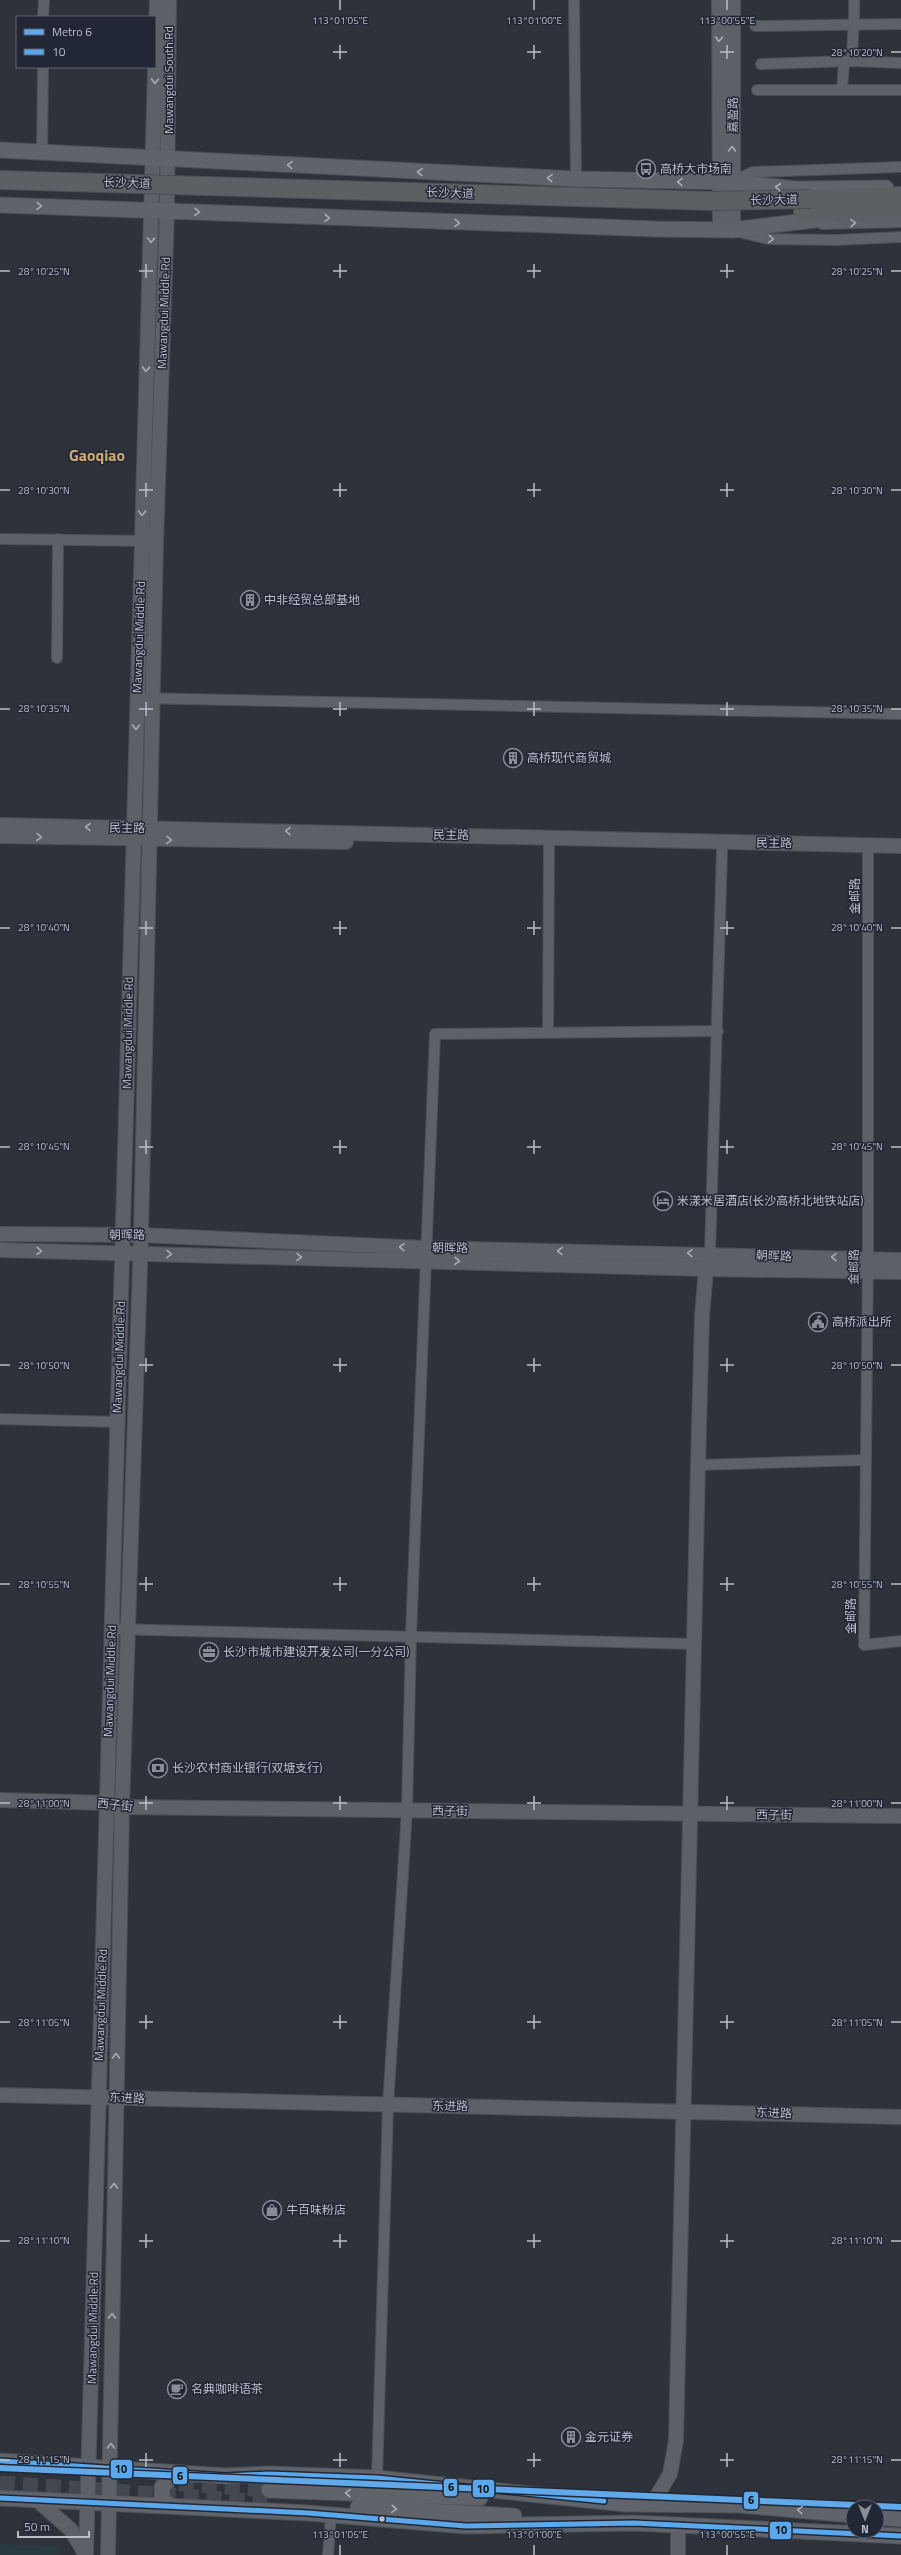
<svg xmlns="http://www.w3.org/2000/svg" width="901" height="2555" viewBox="0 0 901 2555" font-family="'Titillium Web','Noto Sans SC',sans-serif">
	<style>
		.green { fill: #2b3a40 }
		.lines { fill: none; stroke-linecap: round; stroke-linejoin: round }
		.primary-tunnel { stroke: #434750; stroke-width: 15; stroke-dasharray: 15 8; stroke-linecap: butt }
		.street-casing { stroke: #4c4f55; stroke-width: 12 }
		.secondary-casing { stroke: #4c4f57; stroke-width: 16 }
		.primary-casing { stroke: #4c4f57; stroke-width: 17 }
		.highway-casing { stroke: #4b4e57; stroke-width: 20 }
		.street { stroke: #5e6168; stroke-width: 10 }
		.secondary { stroke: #5d6067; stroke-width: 14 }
		.primary { stroke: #60636a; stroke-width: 15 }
		.highway { stroke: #5d6062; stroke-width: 18 }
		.highway-bridge-casing { stroke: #4b4e57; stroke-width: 20; stroke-linecap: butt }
		.highway-bridge { stroke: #5d6062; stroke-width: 18 }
		.bus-1-casing { stroke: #222735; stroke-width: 8 }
		.bus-1 { stroke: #5aa8eb; stroke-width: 5 }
		.metro-1-casing { stroke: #222735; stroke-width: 9 }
		.metro-1 { stroke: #60a9ea; stroke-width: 6 }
		.oneway { stroke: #a7abb6 }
		.oneway2 { stroke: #a8acb7 }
		.oneway3 { stroke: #a8abb6 }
		.ticks { fill: none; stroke: #babeca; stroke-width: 1.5 }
		.bus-dot { fill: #babeca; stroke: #222735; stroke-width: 1.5 }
		.labels { text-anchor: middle; stroke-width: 3; stroke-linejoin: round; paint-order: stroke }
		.street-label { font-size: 12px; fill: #babeca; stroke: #222735 }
		.poi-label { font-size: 12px; fill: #babeca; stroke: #222735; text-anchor: start }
		.district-label { font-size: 16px; font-weight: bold; fill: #cca973; stroke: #222735 }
		.ticks-label { font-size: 10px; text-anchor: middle; fill: #babeca; stroke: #222735; stroke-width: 3; stroke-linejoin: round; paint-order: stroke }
		.line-badge { stroke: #222735; stroke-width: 1.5 }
		.pale-badge-label { font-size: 11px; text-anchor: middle; font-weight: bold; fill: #111 }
	</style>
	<rect width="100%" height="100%" fill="#2e323b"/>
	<polygon class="green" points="0,2544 59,2546 59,2555 0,2555"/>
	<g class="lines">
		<g class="primary-tunnel">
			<polyline points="156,2482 269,2490"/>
			<polyline points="0,2483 271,2502"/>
		</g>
		<defs>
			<g id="street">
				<polyline points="574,0 576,179"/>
				<polyline points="43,17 44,0"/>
				<polyline points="755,26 901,24"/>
				<path d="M852 61C852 40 855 21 854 0"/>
				<polyline points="761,64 852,61 901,63"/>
				<polyline points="757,90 901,90"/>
				<polyline points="842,90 844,62"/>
				<polyline points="42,152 43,67"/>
				<polyline points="733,181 753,172 901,167"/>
				<polyline points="822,224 901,222"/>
				<polyline points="739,232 768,239 836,240 901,237"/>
				<polyline points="0,539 148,541"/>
				<polyline points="57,658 58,539"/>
				<polyline points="137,698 901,714"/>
				<polyline points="868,853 868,1258 864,1645 901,1641"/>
				<polyline points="548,1033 549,846"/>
				<polyline points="710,1254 722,850"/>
				<polyline points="0,1419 118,1422"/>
				<polyline points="698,1465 865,1460"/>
				<polyline points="112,1629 694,1644"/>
				<polyline points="377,2478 388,2105 407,1810 411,1635 435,1034 718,1031"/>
				<polyline points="328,2555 331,2515"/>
			</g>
			<g id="secondary">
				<polyline points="719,0 720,230"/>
				<polyline points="733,0 733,230"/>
				<polyline points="0,825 901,846"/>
				<polyline points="0,836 346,842"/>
				<polyline points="0,1234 141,1235 427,1248 901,1260"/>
				<polyline points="0,1250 706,1269 901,1272"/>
				<polyline points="0,1800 107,1803 122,1807 901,1816"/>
				<polyline points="0,2095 901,2117"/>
				<polyline points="37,2500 71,2530 86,2555"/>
				<polyline points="652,2504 670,2474 676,2441 698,1465 702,1316 706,1269 710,1254"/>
				<polyline points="86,2555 157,0"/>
				<polyline points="108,2555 122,1807 141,1235 156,542 167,210 169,0"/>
				<polyline points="678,2555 678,2525"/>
			</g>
			<g id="primary">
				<polyline points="0,150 576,179 732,182 797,189 886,188"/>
				<polyline points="0,205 656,229 733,230 830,218"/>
				<polyline points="0,2461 225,2476 269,2474 377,2478 625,2504 740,2505 853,2515"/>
				<polyline points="269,2490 480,2498"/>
				<polyline points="0,2498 308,2513 466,2526 634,2523 901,2536"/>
				<polyline points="172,2506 162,2501 162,2487 172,2476 181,2474"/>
				<polyline points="358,2507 514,2516"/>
				<polyline points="877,2517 901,2519"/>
			</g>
			<g id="highway">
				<polyline points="811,199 901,196"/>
				<polyline points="803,212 901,213"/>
			</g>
		</defs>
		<use href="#street" class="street-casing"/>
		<use href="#secondary" class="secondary-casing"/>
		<use href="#primary" class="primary-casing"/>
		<use href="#highway" class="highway-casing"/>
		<use href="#street" class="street"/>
		<use href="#secondary" class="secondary"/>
		<use href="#primary" class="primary"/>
		<use href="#highway" class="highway"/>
		<defs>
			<polyline id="highway-bridge" points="0,180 712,201 811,199"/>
		</defs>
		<use href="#highway-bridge" class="highway-bridge-casing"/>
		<use href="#highway-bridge" class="highway-bridge"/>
		<defs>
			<g id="bus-1">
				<polyline points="0,2461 225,2476 269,2474 377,2478 604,2501"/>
				<polyline points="0,2498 308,2513 466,2526 634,2523 901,2536"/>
			</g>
		</defs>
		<use href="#bus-1" class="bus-1-casing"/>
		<use href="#bus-1" class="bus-1"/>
		<defs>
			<polyline id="metro-1" points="0,2468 901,2507"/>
		</defs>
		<use href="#metro-1" class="metro-1-casing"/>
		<use href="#metro-1" class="metro-1"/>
	</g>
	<defs><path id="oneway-chevron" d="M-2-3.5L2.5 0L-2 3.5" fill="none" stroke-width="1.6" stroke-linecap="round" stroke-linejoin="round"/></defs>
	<g class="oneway">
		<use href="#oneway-chevron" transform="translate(719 39) rotate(90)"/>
		<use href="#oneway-chevron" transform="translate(155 81) rotate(91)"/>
		<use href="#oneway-chevron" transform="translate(732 149) rotate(-89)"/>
		<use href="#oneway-chevron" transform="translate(151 240) rotate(92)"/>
		<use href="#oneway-chevron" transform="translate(146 369) rotate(92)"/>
		<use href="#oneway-chevron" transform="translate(142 513) rotate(92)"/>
		<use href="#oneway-chevron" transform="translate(136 727) rotate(91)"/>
		<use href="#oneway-chevron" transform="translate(88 827) rotate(-179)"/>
		<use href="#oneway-chevron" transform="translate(288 831) rotate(-179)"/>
		<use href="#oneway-chevron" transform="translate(39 837) rotate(1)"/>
		<use href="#oneway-chevron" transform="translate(169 840) rotate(1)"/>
		<use href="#oneway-chevron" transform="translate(402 1247) rotate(-177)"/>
		<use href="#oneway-chevron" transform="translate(39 1251) rotate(1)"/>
		<use href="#oneway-chevron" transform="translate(560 1251) rotate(-179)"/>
		<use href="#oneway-chevron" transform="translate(690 1253) rotate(-179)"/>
		<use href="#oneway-chevron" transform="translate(169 1254) rotate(1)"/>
		<use href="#oneway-chevron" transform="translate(299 1257) rotate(1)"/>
		<use href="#oneway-chevron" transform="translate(834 1257) rotate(-178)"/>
		<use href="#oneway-chevron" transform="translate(457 1261) rotate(2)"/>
		<use href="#oneway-chevron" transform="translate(116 2056) rotate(-89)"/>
		<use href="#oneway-chevron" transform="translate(114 2186) rotate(-89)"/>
		<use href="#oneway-chevron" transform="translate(112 2316) rotate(-89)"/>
		<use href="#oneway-chevron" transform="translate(111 2446) rotate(-89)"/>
	</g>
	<g class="oneway2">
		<use href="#oneway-chevron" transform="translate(290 165) rotate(-177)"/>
		<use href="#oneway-chevron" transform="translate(420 172) rotate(-177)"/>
		<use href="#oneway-chevron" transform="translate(550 178) rotate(-177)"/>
		<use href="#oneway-chevron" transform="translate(680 182) rotate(-179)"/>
		<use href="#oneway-chevron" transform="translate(778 187) rotate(-174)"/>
		<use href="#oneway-chevron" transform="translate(39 206) rotate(2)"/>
		<use href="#oneway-chevron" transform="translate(197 212) rotate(4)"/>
		<use href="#oneway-chevron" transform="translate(327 218) rotate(2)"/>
		<use href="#oneway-chevron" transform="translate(457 223) rotate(2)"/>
		<use href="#oneway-chevron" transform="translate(348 2493) rotate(-178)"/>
		<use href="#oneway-chevron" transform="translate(394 2509) rotate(3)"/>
		<use href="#oneway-chevron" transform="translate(800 2510) rotate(-175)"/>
	</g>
	<g class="oneway3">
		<use href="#oneway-chevron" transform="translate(853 223) rotate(-2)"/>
		<use href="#oneway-chevron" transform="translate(771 239) rotate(5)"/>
	</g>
	<path class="ticks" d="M340 0V10M534 0V10M727 0V10M340 45V59M534 45V59M727 45V59M333 52H347M527 52H541M720 52H734M891 52H901M146 264V278M340 264V278M534 264V278M727 264V278M0 271H10M139 271H153M333 271H347M527 271H541M720 271H734M891 271H901M146 483V497M340 483V497M534 483V497M727 483V497M0 490H10M139 490H153M333 490H347M527 490H541M720 490H734M891 490H901M146 702V716M340 702V716M534 702V716M727 702V716M0 709H10M139 709H153M333 709H347M527 709H541M720 709H734M891 709H901M146 921V935M340 921V935M534 921V935M727 921V935M0 928H10M139 928H153M333 928H347M527 928H541M720 928H734M891 928H901M146 1140V1154M340 1140V1154M534 1140V1154M727 1140V1154M0 1147H10M139 1147H153M333 1147H347M527 1147H541M720 1147H734M891 1147H901M146 1358V1372M340 1358V1372M534 1358V1372M727 1358V1372M0 1365H10M139 1365H153M333 1365H347M527 1365H541M720 1365H734M891 1365H901M146 1577V1591M340 1577V1591M534 1577V1591M727 1577V1591M0 1584H10M139 1584H153M333 1584H347M527 1584H541M720 1584H734M891 1584H901M146 1796V1810M340 1796V1810M534 1796V1810M727 1796V1810M0 1803H10M139 1803H153M333 1803H347M527 1803H541M720 1803H734M891 1803H901M146 2015V2029M340 2015V2029M534 2015V2029M727 2015V2029M0 2022H10M139 2022H153M333 2022H347M527 2022H541M720 2022H734M891 2022H901M146 2234V2248M340 2234V2248M534 2234V2248M727 2234V2248M0 2241H10M139 2241H153M333 2241H347M527 2241H541M720 2241H734M891 2241H901M146 2453V2467M340 2453V2467M534 2453V2467M727 2453V2467M0 2460H10M139 2460H153M333 2460H347M527 2460H541M720 2460H734M891 2460H901M340 2545V2555M534 2545V2555M727 2545V2555"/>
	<defs>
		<symbol id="bus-ring" viewBox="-11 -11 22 22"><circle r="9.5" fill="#222735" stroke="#898d98" stroke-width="1.5"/><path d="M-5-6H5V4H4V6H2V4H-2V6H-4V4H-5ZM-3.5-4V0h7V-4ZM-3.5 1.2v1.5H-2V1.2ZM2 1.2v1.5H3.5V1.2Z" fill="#898d98"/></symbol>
		<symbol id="building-ring" viewBox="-11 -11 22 22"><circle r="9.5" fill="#222735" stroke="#898d98" stroke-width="1.5"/><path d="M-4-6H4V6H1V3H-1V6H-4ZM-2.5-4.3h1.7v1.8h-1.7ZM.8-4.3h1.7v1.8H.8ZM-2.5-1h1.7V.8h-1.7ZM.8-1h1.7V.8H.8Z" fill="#898d98"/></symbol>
		<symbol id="hotel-ring" viewBox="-11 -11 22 22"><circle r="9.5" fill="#222735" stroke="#898d98" stroke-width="1.5"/><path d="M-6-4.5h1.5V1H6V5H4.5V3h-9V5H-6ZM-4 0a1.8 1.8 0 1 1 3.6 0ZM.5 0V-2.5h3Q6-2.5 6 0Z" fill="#898d98"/></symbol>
		<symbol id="civic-ring" viewBox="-11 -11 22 22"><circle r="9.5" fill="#222735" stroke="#898d98" stroke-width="1.5"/><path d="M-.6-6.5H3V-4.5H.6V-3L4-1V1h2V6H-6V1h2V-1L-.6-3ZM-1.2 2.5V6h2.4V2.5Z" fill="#898d98"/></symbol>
		<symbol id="office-ring" viewBox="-11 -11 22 22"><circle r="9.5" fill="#222735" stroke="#898d98" stroke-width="1.5"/><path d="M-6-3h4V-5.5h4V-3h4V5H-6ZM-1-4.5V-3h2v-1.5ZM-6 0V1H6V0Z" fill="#898d98"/></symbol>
		<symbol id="bank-ring" viewBox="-11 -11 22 22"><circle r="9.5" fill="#222735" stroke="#898d98" stroke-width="1.5"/><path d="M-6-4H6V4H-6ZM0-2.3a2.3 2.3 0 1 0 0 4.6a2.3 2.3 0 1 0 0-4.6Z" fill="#898d98"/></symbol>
		<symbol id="shop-ring" viewBox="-11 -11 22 22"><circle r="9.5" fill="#222735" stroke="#898d98" stroke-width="1.5"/><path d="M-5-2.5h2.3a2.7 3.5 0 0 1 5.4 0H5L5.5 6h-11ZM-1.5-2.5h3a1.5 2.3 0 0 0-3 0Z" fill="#898d98"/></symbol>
		<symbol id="cafe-ring" viewBox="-11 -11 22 22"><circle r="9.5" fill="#222735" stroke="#898d98" stroke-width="1.5"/><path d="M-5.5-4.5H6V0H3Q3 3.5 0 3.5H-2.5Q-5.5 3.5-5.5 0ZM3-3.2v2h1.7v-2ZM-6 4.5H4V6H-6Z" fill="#898d98"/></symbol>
	</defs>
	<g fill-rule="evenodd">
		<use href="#bus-ring" x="635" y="158" width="22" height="22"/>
		<use href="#building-ring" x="239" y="589" width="22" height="22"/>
		<use href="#building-ring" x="502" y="747" width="22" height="22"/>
		<use href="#hotel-ring" x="652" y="1190" width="22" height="22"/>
		<use href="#civic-ring" x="807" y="1311" width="22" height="22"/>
		<use href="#office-ring" x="198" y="1641" width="22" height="22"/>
		<use href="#bank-ring" x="147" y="1757" width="22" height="22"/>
		<use href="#shop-ring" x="261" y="2199" width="22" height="22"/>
		<use href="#cafe-ring" x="166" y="2378" width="22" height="22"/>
		<use href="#building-ring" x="560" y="2426" width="22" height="22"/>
	</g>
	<circle class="bus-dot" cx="382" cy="2519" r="3.5"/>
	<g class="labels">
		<g class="street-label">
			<text transform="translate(169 80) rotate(-90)" y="4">Mawangdui South.Rd</text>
			<text transform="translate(733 115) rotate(-89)" y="4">嘉盈路</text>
			<text transform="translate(127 183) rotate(2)" y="4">长沙大道</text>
			<text transform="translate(450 193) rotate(2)" y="4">长沙大道</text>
			<text transform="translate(774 200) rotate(-1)" y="4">长沙大道</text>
			<text transform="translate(164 313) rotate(-88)" y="4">Mawangdui Middle.Rd</text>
			<text transform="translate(139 637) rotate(-88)" y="4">Mawangdui Middle.Rd</text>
			<text transform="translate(127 828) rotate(1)" y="4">民主路</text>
			<text transform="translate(451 835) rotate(1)" y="4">民主路</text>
			<text transform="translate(774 843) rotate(1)" y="4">民主路</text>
			<text transform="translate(855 896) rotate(-90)" y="4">金邮路</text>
			<text transform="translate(128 1033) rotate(-89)" y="4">Mawangdui Middle.Rd</text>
			<text transform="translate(127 1235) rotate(-1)" y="4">朝晖路</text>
			<text transform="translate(450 1248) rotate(1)" y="4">朝晖路</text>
			<text transform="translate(774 1256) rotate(2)" y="4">朝晖路</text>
			<text transform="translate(854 1267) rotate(-89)" y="4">金邮路</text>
			<text transform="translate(119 1357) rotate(-88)" y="4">Mawangdui Middle.Rd</text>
			<text transform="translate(851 1616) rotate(-90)" y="4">金邮路</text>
			<text transform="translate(110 1681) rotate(-88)" y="4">Mawangdui Middle.Rd</text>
			<text transform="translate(115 1805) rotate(6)" y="4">西子街</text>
			<text transform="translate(450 1811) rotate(1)" y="4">西子街</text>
			<text transform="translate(774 1815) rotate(1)" y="4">西子街</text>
			<text transform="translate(101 2005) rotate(-88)" y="4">Mawangdui Middle.Rd</text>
			<text transform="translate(127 2098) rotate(2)" y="4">东进路</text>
			<text transform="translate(450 2106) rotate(1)" y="4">东进路</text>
			<text transform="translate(774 2113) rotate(2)" y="4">东进路</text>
			<text transform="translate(93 2328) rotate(-89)" y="4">Mawangdui Middle.Rd</text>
		</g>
		<g class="poi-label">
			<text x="660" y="173">高桥大市场南</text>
			<text x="264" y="604">中非经贸总部基地</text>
			<text x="527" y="762">高桥现代商贸城</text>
			<text x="677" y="1205">米漾米居酒店(长沙高桥北地铁站店)</text>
			<text x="832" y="1326">高桥派出所</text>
			<text x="223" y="1656">长沙市城市建设开发公司(一分公司)</text>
			<text x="172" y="1772">长沙农村商业银行(双塘支行)</text>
			<text x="286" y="2214">牛百味粉店</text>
			<text x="191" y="2393">名典咖啡语茶</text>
			<text x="585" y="2441">金元证券</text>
		</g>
		<g class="district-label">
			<text x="97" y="461">Gaoqiao</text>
		</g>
	</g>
	<g class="ticks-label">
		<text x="340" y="24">113°01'05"E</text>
		<text x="534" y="24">113°01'00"E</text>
		<text x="727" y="24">113°00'55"E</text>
		<text x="857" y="56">28°10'20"N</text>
		<text x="857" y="275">28°10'25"N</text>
		<text x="44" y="275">28°10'25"N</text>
		<text x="857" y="494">28°10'30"N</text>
		<text x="44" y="494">28°10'30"N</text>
		<text x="857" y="712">28°10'35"N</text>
		<text x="44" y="712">28°10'35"N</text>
		<text x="857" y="931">28°10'40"N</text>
		<text x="44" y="931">28°10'40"N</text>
		<text x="44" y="1150">28°10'45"N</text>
		<text x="857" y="1150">28°10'45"N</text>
		<text x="44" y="1369">28°10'50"N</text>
		<text x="857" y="1369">28°10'50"N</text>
		<text x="44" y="1588">28°10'55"N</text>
		<text x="857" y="1588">28°10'55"N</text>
		<text x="44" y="1807">28°11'00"N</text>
		<text x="857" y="1807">28°11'00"N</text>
		<text x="44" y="2026">28°11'05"N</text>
		<text x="857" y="2026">28°11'05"N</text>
		<text x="857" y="2244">28°11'10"N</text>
		<text x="44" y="2244">28°11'10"N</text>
		<text x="857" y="2463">28°11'15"N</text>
		<text x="44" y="2463">28°11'15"N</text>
		<text x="340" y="2538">113°01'05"E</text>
		<text x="534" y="2538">113°01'00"E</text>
		<text x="727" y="2538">113°00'55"E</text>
	</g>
	<g class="line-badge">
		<rect x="110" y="2459" width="23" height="20" rx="4" fill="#5aa8eb"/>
		<rect x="172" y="2466" width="16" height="19" rx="4" fill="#60a9ea"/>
		<rect x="443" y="2478" width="15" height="19" rx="4" fill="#60a9ea"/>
		<rect x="472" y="2479" width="23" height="19" rx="4" fill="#5aa8eb"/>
		<rect x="743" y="2491" width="16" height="19" rx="4" fill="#60a9ea"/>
		<rect x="769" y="2521" width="23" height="19" rx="4" fill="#5aa8eb"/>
	</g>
	<g class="pale-badge-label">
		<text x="121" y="2473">10</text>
		<text x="180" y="2480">6</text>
		<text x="451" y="2491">6</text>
		<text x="483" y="2493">10</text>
		<text x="751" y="2504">6</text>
		<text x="781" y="2534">10</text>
	</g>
	<rect x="16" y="16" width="140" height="52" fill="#222735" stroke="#5f6371"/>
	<rect x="24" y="29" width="20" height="6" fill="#60a9ea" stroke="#5f6371"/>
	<text x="52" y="36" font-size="12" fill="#babeca">Metro 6</text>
	<rect x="24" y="49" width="20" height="6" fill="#5aa8eb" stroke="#5f6371"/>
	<text x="52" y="56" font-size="12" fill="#babeca">10</text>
	<g transform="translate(865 2519) rotate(180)"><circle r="19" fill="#222735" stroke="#5f6371"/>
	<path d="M0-3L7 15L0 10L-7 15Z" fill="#898d98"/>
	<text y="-6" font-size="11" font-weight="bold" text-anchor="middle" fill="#babeca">N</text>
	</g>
	<path d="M18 2531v6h71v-6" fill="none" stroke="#babeca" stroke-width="2"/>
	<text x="24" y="2531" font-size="12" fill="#babeca" stroke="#222735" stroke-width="3" paint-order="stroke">50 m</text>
</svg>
